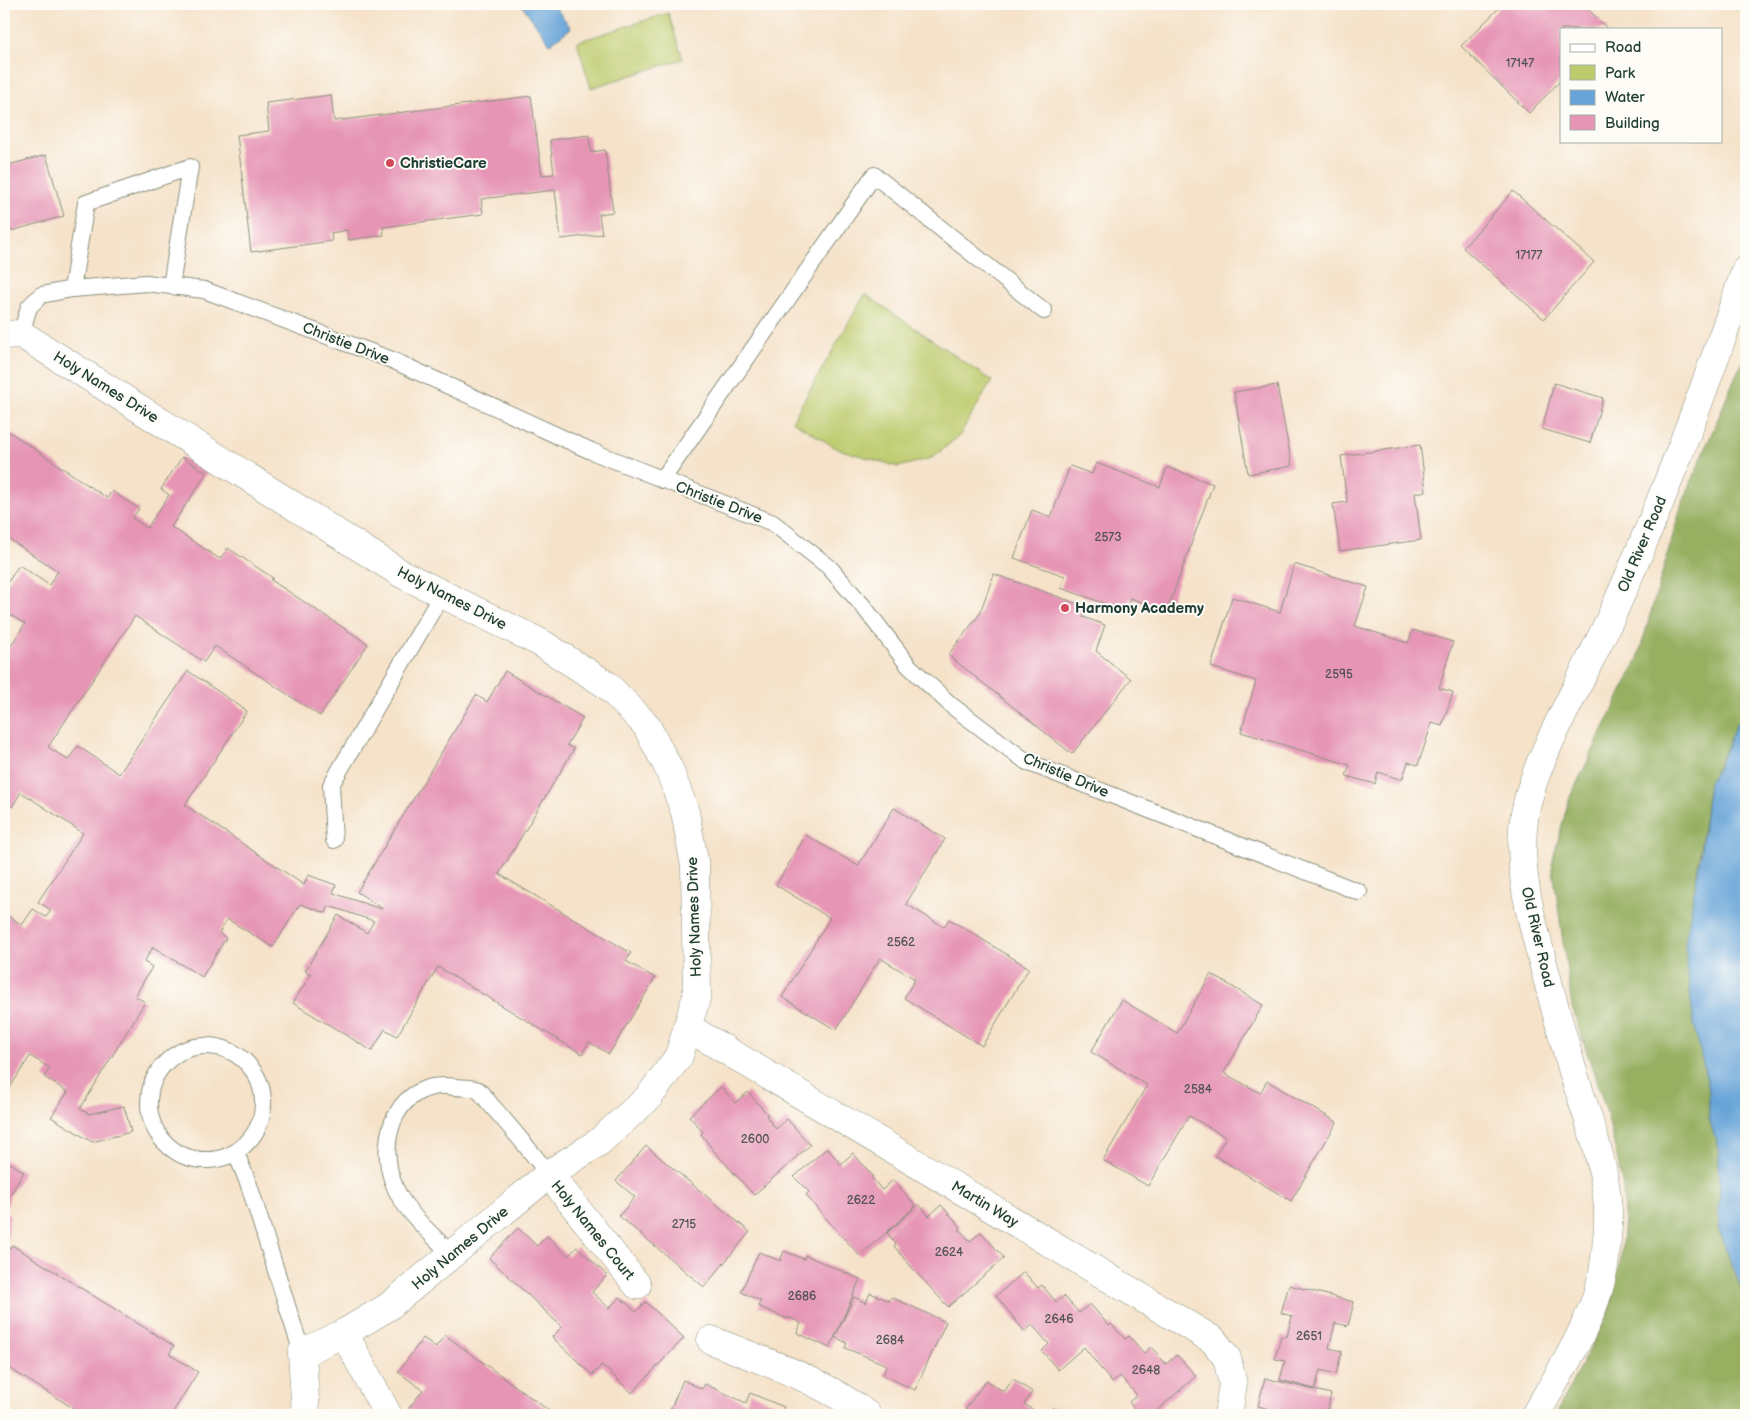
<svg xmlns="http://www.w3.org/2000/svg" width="1750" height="1419" viewBox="0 0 1750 1419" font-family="'Balsamiq Sans',sans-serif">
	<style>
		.green { fill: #bdcb6d; stroke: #6e8450 }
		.forest { fill: #96af60; stroke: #5a764a }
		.water { fill: #68a4d8; stroke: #447086 }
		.building { fill: #e695b5 }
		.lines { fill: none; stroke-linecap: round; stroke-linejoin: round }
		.lane-casing { stroke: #8a907e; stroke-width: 18 }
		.street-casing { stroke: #8a907e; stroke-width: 29 }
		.secondary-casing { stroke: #8a907e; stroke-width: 29 }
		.lane { stroke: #fff; stroke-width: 16 }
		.street { stroke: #fff; stroke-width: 28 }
		.secondary { stroke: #fff; stroke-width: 28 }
		.poi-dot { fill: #d1495b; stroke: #fdfcf7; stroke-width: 2 }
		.labels { text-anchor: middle; stroke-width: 4; stroke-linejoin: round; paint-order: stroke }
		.number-label { font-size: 12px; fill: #515354 }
		.poi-label { font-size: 15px; font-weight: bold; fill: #1f3d34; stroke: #fdfcf7; text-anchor: start }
		.street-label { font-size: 15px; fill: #1f3d34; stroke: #fdfcf7 }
	</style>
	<rect width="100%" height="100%" fill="#fdfcf7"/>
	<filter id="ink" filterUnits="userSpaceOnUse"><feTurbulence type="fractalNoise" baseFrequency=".02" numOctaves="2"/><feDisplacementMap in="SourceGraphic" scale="10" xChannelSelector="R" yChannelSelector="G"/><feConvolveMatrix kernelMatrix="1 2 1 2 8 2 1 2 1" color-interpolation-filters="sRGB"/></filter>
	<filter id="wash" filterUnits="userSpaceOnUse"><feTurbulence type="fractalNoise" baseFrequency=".0096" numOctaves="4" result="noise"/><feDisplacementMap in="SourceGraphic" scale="20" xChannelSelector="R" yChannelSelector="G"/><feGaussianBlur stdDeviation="1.12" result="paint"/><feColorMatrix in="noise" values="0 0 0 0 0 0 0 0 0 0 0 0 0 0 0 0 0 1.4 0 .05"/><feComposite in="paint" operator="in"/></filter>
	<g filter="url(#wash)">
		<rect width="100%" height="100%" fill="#f5e2c9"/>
		<g class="green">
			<polygon points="668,13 683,59 591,88 577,42"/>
			<polygon points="865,294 992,381 959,436 932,458 898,467 838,449 792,421"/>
		</g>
		<path class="forest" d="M1746 356V711C1730 733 1723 759 1709 782L1694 895 1690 984 1693 1019 1709 1090V1119L1720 1152 1718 1165 1720 1191 1718 1228 1746 1301V1415H1555L1609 1312 1621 1257 1624 1217 1623 1189 1618 1161 1606 1110 1572 1007 1552 863 1569 799 1637 661 1681 507 1736 375Z"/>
		<g class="water">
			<polygon points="521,4 562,4 556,8 571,28 550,44"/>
			<polygon points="1746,711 1746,1301 1718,1228 1720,1191 1718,1165 1720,1152 1709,1119 1709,1090 1693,1019 1685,944 1700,859 1709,782 1718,768 1736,724"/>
		</g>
		<g id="blocks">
			<g class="building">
				<polygon points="1503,4 1592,4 1587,8 1608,29 1561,29 1561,80 1529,113 1461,46"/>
				<polygon points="331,95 334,121 531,96 542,175 554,174 550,140 589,135 591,152 605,150 613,212 599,214 602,234 561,239 555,190 481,199 483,214 383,227 384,235 349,240 347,230 331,233 332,241 251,252 237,135 269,131 266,103"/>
				<polygon points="46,155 64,216 4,233 4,166"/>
				<polygon points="1513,191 1594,262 1544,319 1463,248"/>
				<polygon points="1554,383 1603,398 1590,443 1542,429"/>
				<polygon points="1277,385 1292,466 1248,474 1234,392"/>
				<polygon points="8,431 107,498 112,491 139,509 132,518 147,528 169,495 161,489 182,457 207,473 171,527 220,559 228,548 273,578 271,580 368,644 320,716 215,646 204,662 135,616 48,747 68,760 78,746 119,774 188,671 247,711 185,805 304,885 308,875 336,885 333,893 381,909 382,908 357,892 476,695 487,702 505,671 583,718 567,745 574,749 499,874 631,953 626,961 655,978 609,1054 589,1042 582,1054 438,967 397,1036 385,1029 372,1051 293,1003 311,974 305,971 338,915 367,933 374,921 329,906 326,913 300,904 273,947 227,919 219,933 226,938 202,977 153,947 144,962 152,967 135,996 145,1002 80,1109 89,1114 124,1106 131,1132 92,1142 51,1117 68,1092 44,1077 50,1068 30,1056 4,1097 4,913 22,925 33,909 46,917 51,910 38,902 83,833 21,792 12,807 4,802 4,656 25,624 4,611 4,588 19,565 49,585 58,571 4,536 4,433"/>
				<polygon points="1420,445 1426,491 1415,493 1421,540 1340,551 1333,504 1347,502 1341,456"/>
				<polygon points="1096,463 1160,487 1167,467 1213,484 1167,611 1130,598 1126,611 1061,588 1065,576 1014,558 1032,510 1051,517 1070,466 1092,474"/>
				<polygon points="1294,564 1368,587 1355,626 1408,643 1413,630 1453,642 1439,688 1453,692 1442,726 1432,723 1418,765 1408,762 1402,780 1378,772 1375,784 1346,776 1350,765 1241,732 1256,681 1211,667 1232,597 1280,612"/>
				<polygon points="994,574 1087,607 1083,617 1105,625 1096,651 1131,679 1072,754 948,655 979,615"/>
				<polygon points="894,808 945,839 906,904 944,927 949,919 1029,968 982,1046 904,998 915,979 880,958 836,1030 782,997 830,918 776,885 806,835 858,866"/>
				<polygon points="1211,974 1263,1005 1224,1073 1260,1093 1267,1081 1337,1122 1291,1201 1215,1156 1226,1137 1189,1116 1148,1186 1103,1160 1147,1085 1091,1052 1122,1000 1177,1033"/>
				<polygon points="721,1087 735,1103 748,1092 768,1115 766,1116 776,1129 787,1119 810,1145 754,1195 713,1150 701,1134 703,1132 689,1116"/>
				<polygon points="646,1146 750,1232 704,1287 619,1216 635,1197 616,1181"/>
				<polygon points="827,1148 841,1164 853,1153 873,1176 871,1177 882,1190 893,1180 916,1206 860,1256 819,1211 806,1195 809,1192 794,1177"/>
				<polygon points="4,1159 24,1172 9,1197 6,1213 10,1214 7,1244 4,1244"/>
				<polygon points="919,1204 929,1216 941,1205 961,1227 959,1229 970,1241 981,1232 1004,1258 948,1307 907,1262 894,1246 896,1244 887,1233"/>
				<polygon points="518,1228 537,1246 547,1236 568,1256 577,1247 607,1275 592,1292 609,1308 620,1297 636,1312 646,1302 684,1338 632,1393 602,1365 592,1375 552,1337 562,1327 489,1258"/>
				<polygon points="12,1245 174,1346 169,1354 198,1372 171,1415 84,1415 4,1365 4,1257"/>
				<polygon points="784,1251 804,1259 805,1255 860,1279 830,1348 797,1333 801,1323 788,1317 787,1319 758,1306 761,1301 741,1292 759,1252 780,1261"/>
				<polygon points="1024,1272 1038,1288 1042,1285 1056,1302 1064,1296 1079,1313 1090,1304 1109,1326 1111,1324 1125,1339 1129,1336 1144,1353 1151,1347 1166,1364 1177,1355 1196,1376 1152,1415 1140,1415 1129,1402 1137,1395 1120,1376 1112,1383 1084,1347 1058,1370 1042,1351 1049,1344 1032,1325 1025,1332 996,1296"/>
				<polygon points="1289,1285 1354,1302 1348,1326 1335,1323 1329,1348 1342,1351 1336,1374 1320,1370 1315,1389 1280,1380 1285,1361 1275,1359 1281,1336 1287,1337 1292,1316 1281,1313"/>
				<polygon points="870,1293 890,1301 891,1297 946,1322 915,1390 883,1375 887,1365 845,1348 847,1343 835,1337 854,1297 866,1303"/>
				<polygon points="445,1335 555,1415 419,1415 409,1408 423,1390 398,1372 423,1338 436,1347"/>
				<polygon points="1265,1378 1331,1394 1326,1415 1267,1415 1269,1409 1258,1406"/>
				<polygon points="1013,1379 1032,1392 1024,1404 1041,1415 972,1415 965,1410 986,1380 1004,1392"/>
				<polygon points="683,1380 702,1389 705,1384 746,1403 750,1393 784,1407 781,1415 668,1415"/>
				<polygon points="1053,1407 1064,1415 1048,1415"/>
			</g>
		</g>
	</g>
	<g filter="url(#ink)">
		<use href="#blocks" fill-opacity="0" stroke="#8a907e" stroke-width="1"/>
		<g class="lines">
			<defs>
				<g id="lane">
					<polyline points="72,289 86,203 190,167 171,286"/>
					<polyline points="21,334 29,307 41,295 72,289 146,283 204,290 392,360 591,451 773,523 829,567 863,606 909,666 952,706 1027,762 1359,892"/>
					<polyline points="662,480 874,175 1044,311"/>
					<polyline points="334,840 331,785 442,594"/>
					<circle cx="206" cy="1103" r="57"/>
					<polyline points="236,1153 249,1185 302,1353"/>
					<path d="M452 1255C432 1234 402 1210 393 1182 376 1136 399 1078 455 1087 461 1088 472 1087 478 1090 482 1093 487 1100 490 1104 511 1127 530 1151 549 1174"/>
				</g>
				<g id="street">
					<polyline points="4,335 21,334 402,574 541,643 607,685 646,725 669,769 685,812 695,866 697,995 679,1056 648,1098 599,1142 549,1174 388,1307 344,1333 302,1353 306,1415"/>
					<polyline points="687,1027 1213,1340 1227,1358 1233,1384 1228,1415"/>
					<polyline points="549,1174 637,1285"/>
					<polyline points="344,1333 388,1415"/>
					<path d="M711 1340C760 1360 825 1381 867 1415"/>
				</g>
				<path id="secondary" d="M1535 1415C1561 1371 1596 1317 1604 1266 1606 1249 1609 1229 1608 1211 1606 1165 1588 1119 1574 1075 1563 1038 1553 1001 1543 963 1530 914 1516 864 1525 813 1532 776 1549 743 1565 710 1581 679 1596 648 1611 617 1662 503 1706 387 1746 269"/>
			</defs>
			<use href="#lane" class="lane-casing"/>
			<use href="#street" class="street-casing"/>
			<use href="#secondary" class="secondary-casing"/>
			<use href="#lane" class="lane"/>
			<use href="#street" class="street"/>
			<use href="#secondary" class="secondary"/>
		</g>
	</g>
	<g class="poi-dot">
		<circle cx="390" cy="163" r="5"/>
		<circle cx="1065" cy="608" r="5"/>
	</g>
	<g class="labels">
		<g class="number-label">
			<text x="1520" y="67">17147</text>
			<text x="1529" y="259">17177</text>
			<text x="1108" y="541">2573</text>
			<text x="1339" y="678">2595</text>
			<text x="901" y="946">2562</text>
			<text x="1198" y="1093">2584</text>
			<text x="755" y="1143">2600</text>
			<text x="861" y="1204">2622</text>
			<text x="684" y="1228">2715</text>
			<text x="949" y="1256">2624</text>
			<text x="802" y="1300">2686</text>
			<text x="1059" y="1323">2646</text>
			<text x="1309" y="1340">2651</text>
			<text x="890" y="1344">2684</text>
			<text x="1146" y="1374">2648</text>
		</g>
		<g class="poi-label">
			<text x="400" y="168">ChristieCare</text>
			<text x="1075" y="613">Harmony Academy</text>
		</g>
		<g class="street-label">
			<text transform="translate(346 343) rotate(21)" y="5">Christie Drive</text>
			<text transform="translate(106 387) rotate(32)" y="5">Holy Names Drive</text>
			<text transform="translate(719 502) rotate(21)" y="5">Christie Drive</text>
			<text transform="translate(1642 544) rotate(-67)" y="5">Old River Road</text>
			<text transform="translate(452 598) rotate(27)" y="5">Holy Names Drive</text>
			<text transform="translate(1066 775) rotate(23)" y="5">Christie Drive</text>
			<text transform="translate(694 917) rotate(-92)" y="5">Holy Names Drive</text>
			<text transform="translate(1538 937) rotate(77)" y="5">Old River Road</text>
			<text transform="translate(985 1204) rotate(31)" y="5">Martin Way</text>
			<text transform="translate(593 1230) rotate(51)" y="5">Holy Names Court</text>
			<text transform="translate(460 1248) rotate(-40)" y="5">Holy Names Drive</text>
		</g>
	</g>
	<rect width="1750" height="1419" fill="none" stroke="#fdfcf7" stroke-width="20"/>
	<rect x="1560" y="28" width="162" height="115" fill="#fdfcf7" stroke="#a4b0a9"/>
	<rect x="1570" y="44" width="25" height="8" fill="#ffffff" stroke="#a4b0a9"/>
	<text x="1605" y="52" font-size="15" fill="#1f3d34">Road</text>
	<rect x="1570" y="65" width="25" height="15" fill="#bdcb6d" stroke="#a4b0a9"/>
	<text x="1605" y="78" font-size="15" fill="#1f3d34">Park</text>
	<rect x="1570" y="90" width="25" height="15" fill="#68a4d8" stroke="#a4b0a9"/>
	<text x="1605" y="102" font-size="15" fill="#1f3d34">Water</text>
	<rect x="1570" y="115" width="25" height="15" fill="#e695b5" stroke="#a4b0a9"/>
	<text x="1605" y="128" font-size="15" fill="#1f3d34">Building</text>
</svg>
